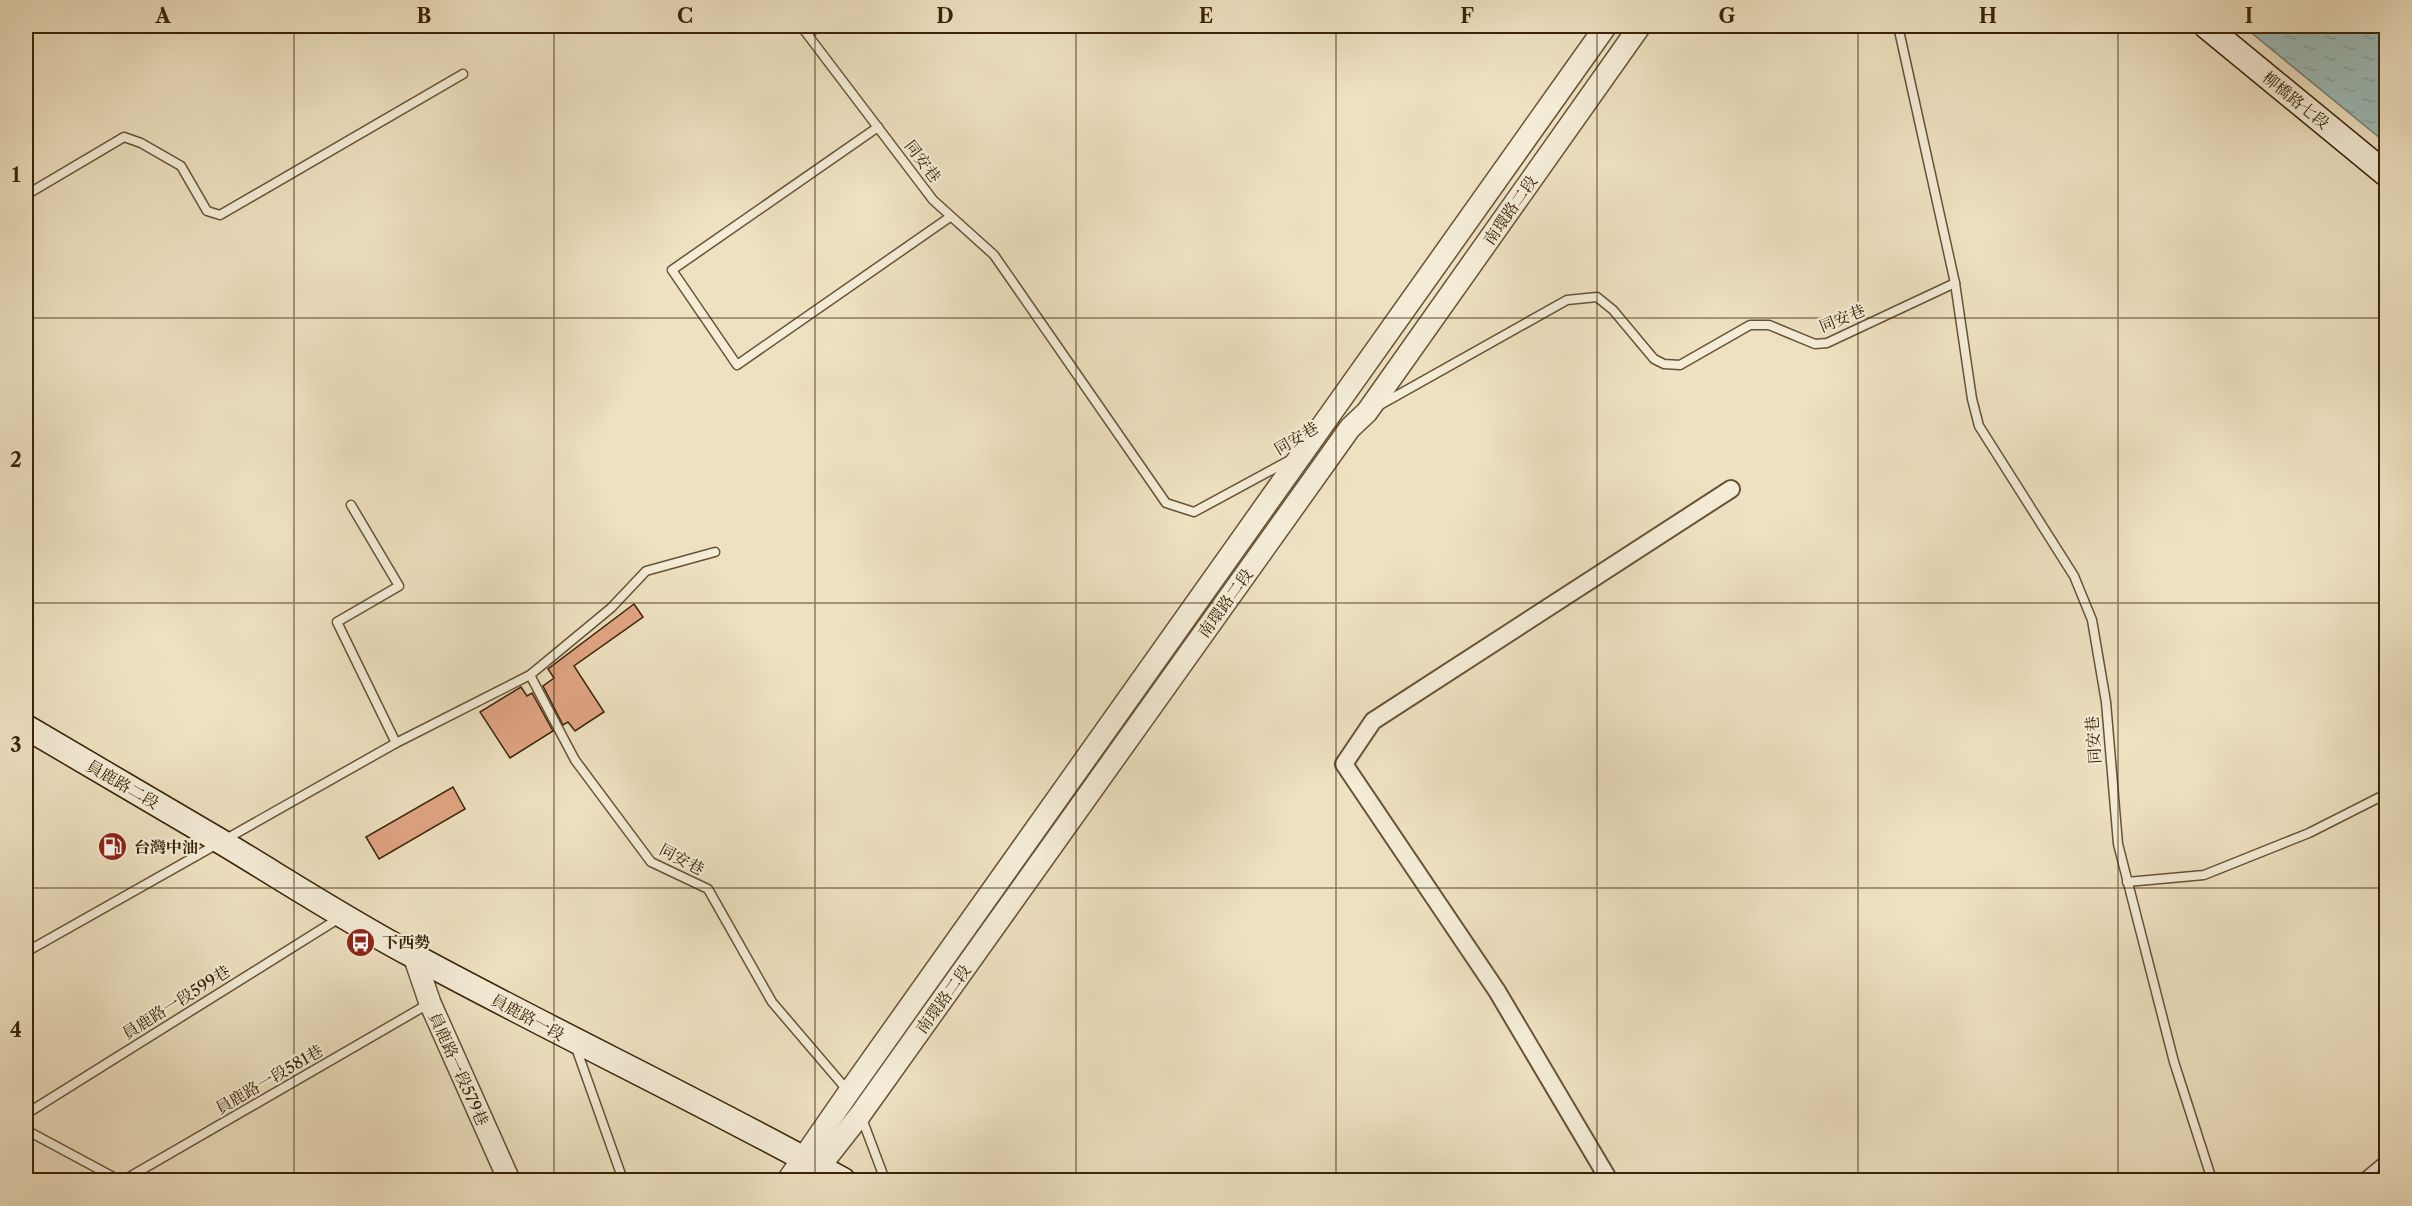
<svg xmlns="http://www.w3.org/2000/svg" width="2412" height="1206" viewBox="0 0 2412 1206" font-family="'Libre Caslon Text','Noto Serif TC',serif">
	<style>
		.water { fill: url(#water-ripples); stroke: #747f71; stroke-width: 1.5 }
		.building { fill: #e2a584; stroke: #392406; stroke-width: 1.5 }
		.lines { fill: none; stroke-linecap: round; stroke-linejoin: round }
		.service-casing { stroke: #665335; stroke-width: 11 }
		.minor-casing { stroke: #665335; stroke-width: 20 }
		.tertiary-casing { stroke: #665335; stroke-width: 24 }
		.secondary-casing { stroke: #392406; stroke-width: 27 }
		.service { stroke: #f4ecd7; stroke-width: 8 }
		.minor { stroke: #f4ecd7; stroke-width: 16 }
		.tertiary { stroke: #f4ecd7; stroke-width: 21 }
		.secondary { stroke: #f4ecd7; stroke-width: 24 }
		.grid { fill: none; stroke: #392406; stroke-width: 1.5; stroke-opacity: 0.55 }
		.labels { text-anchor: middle; stroke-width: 4.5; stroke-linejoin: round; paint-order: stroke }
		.street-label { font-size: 16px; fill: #392406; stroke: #f4ecd7 }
		.poi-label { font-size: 16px; font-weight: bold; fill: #392406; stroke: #f4ecd7; text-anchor: start }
		.neatline { fill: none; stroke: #392406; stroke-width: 2 }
		.grid-label { font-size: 20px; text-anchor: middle; font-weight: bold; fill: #392406 }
	</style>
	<defs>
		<pattern id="water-ripples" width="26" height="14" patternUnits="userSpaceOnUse" patternTransform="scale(1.5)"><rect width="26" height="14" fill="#9bbcb9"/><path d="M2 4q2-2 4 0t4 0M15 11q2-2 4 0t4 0" fill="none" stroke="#86a19e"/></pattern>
	</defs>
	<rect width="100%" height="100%" fill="#eee1c1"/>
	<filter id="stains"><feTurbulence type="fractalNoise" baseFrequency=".00333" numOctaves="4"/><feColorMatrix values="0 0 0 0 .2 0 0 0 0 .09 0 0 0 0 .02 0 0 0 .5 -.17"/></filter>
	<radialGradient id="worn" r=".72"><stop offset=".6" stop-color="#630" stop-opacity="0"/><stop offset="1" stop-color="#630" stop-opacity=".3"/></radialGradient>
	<polygon class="water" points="2243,26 2386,26 2386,143"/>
	<g class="building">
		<polygon points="634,604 643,617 574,666 604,712 575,731 568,722 563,725 543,686 554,678 548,669"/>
		<polygon points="521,687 527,696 532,693 553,731 510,758 480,712"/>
		<polygon points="453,787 465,809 379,859 366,837"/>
	</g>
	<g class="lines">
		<defs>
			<g id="service">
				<polyline points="801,26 933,200 994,255 1166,503 1194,512 1290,460"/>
				<polyline points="1898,26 1955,283 1972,399 1979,426 2074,576 2092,620 2106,702 2118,844 2174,1062 2212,1180"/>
				<polyline points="807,33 821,26"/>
				<polyline points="878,127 672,270 737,365 950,217"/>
				<polyline points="26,195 124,137 141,143 181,166 207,211 220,215 463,74"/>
				<polyline points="1380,405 1567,300 1597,297 1613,310 1654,359 1664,364 1680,365 1750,325 1769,325 1815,344 1827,343 1955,283"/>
				<polyline points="351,505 399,586 337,622 396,743"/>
				<polyline points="530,675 575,760 651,862 708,889 772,1002 848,1091"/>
				<polyline points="2127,882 2204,875 2309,833 2386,794"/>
				<polyline points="26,952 396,743 530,675 611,608 646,571 715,552"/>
				<polyline points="575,1045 623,1180"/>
				<polyline points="26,1114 341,917"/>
				<polyline points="861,1116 885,1180"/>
				<polyline points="26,1130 119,1180"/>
				<polyline points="124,1180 430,1003"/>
				<polyline points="2361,1180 2386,1159"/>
			</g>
			<polyline id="minor" points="1609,1180 1497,991 1344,764 1373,721 1731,489"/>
			<g id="tertiary">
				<polyline points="414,956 430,1003 509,1180"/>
				<polyline points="788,1180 849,1092 1606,26"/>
				<polyline points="809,1180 860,1115 1350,428 1367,412 1640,26"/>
			</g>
			<g id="secondary">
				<polyline points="2206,26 2386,174"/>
				<path d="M26 727C90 765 156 803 220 841 285 880 348 921 414 956 556 1033 702 1102 843 1180"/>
			</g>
		</defs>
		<use href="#service" class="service-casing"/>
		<use href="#minor" class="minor-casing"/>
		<use href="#tertiary" class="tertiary-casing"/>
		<use href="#secondary" class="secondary-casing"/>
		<use href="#service" class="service"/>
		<use href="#minor" class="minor"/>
		<use href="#tertiary" class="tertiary"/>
		<use href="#secondary" class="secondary"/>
	</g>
	<path class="grid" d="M294 26V1180M554 26V1180M815 26V1180M1076 26V1180M1336 26V1180M1597 26V1180M1858 26V1180M2118 26V1180M26 318H2386M26 603H2386M26 888H2386"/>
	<defs>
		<symbol id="fuel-disc" viewBox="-11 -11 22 22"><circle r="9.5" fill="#8f2418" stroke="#f4ecd7"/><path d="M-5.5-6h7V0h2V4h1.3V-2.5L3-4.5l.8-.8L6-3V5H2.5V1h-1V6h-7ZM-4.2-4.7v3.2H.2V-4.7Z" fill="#fff"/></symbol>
		<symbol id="bus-disc" viewBox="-11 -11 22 22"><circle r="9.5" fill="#8f2418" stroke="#f4ecd7"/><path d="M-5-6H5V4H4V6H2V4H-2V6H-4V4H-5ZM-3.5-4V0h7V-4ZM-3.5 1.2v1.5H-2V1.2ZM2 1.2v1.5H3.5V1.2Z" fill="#fff"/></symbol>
	</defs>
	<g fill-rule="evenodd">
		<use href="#fuel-disc" x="96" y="830" width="33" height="33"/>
		<use href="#bus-disc" x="344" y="926" width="33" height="33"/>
	</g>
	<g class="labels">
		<g class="street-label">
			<text transform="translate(2296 100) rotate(39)" y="6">柳橋路七段</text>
			<text transform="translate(923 161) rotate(53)" y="6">同安巷</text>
			<text transform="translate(1510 210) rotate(-55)" y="6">南環路二段</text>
			<text transform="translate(1842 318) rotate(-22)" y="6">同安巷</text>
			<text transform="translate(1296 438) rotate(-31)" y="6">同安巷</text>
			<text transform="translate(1225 603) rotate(-54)" y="6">南環路二段</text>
			<text transform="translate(2093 740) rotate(-94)" y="6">同安巷</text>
			<text transform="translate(123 784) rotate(30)" y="6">員鹿路二段</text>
			<text transform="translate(682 859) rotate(28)" y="6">同安巷</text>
			<text transform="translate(943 999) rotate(-54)" y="6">南環路二段</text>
			<text transform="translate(176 1002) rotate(-32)" y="6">員鹿路一段599巷</text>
			<text transform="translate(528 1017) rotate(28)" y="6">員鹿路一段</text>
			<text transform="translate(459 1069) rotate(66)" y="6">員鹿路一段579巷</text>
			<text transform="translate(269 1079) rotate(-30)" y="6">員鹿路一段581巷</text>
		</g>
		<g class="poi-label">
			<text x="134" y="853">台灣中油</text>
			<text x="382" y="948">下西勢</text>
		</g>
	</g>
	<rect width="2412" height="1206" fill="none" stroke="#eee1c1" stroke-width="66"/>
	<rect x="33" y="33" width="2346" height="1140" class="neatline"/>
	<g class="grid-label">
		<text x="163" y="23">A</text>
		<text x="424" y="23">B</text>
		<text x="685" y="23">C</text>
		<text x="945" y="23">D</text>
		<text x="1206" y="23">E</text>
		<text x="1467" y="23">F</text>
		<text x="1727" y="23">G</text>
		<text x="1988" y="23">H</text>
		<text x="2249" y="23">I</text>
		<text x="16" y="182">1</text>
		<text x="16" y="467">2</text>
		<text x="16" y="752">3</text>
		<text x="16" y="1037">4</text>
	</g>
	<rect width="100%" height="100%" filter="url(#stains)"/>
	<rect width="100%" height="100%" fill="url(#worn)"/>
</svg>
